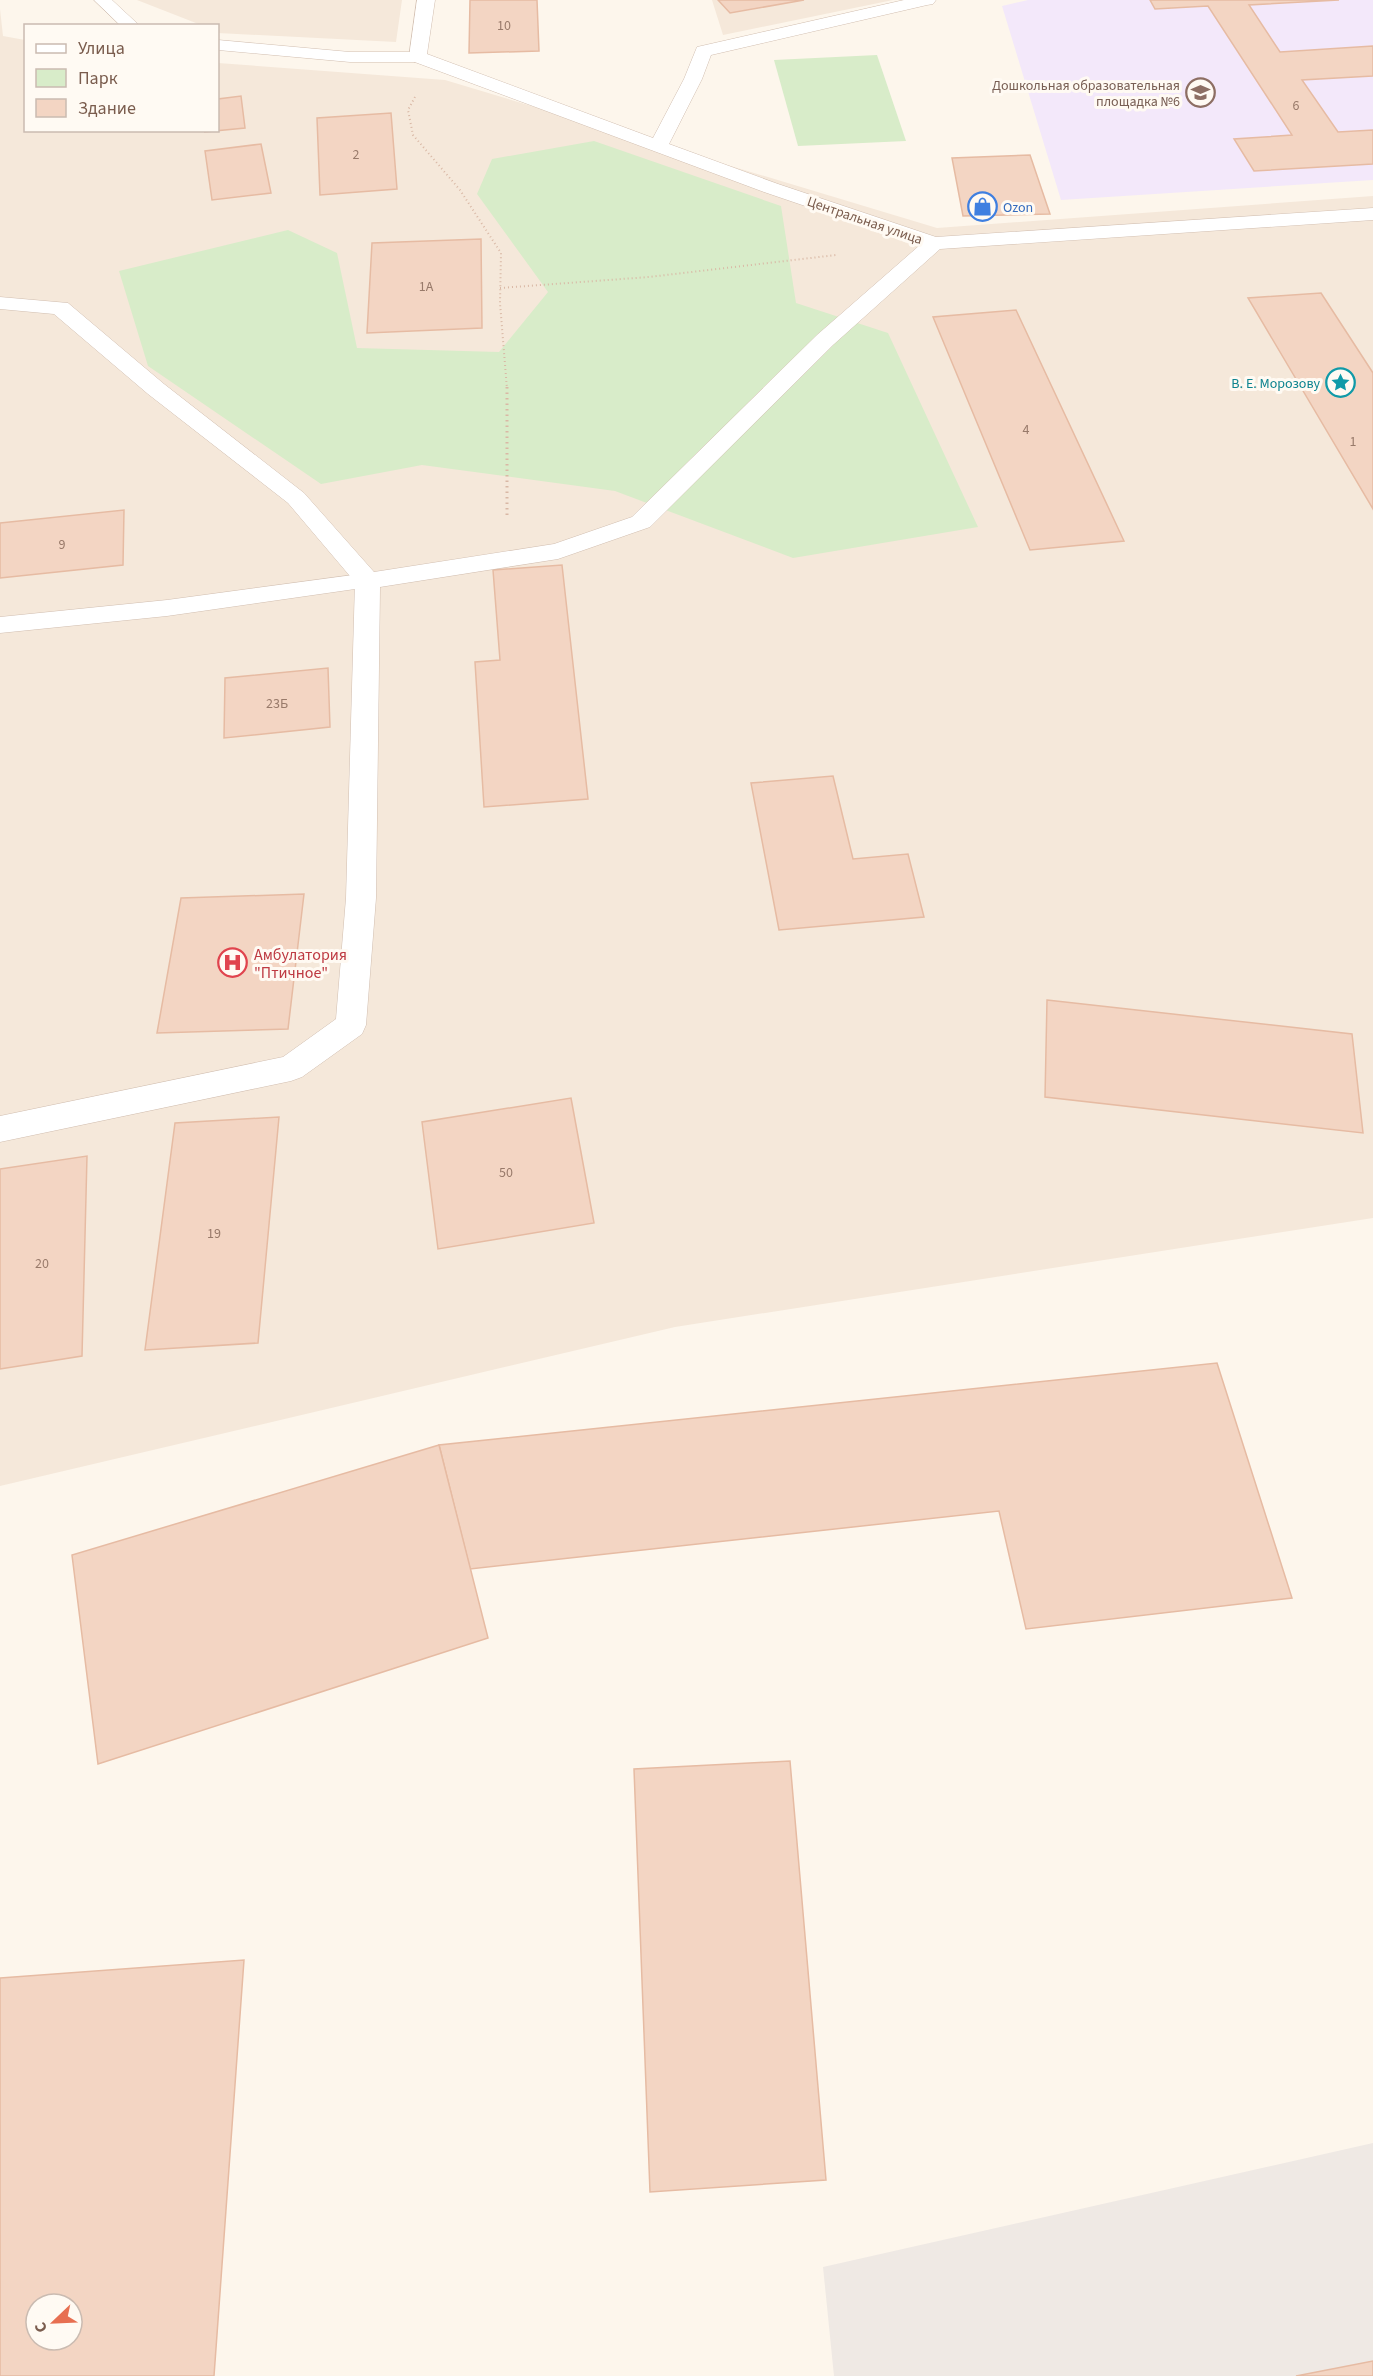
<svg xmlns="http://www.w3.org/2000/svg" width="1373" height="2376" viewBox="0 0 1373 2376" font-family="'Source Sans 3',sans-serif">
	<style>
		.residential { fill: #f5e8da }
		.industrial { fill: #efe9e4 }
		.education { fill: #f3e8fa }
		.green { fill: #d8ecc9 }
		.building { fill: #f3d5c3; stroke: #e6bba3; stroke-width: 1.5; fill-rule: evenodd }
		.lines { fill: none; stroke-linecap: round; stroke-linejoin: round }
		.lane-casing { stroke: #d1beb0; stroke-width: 1 }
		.street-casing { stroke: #d1beb0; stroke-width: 1 }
		.path-far1 { stroke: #d9b8a5; stroke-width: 2; stroke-dasharray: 1 3; stroke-linecap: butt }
		.path { stroke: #d9b8a5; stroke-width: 3; stroke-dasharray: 1.5 4; stroke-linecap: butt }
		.lane { fill: #fff; fill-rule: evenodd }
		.street { fill: #fff; fill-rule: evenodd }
		.labels { text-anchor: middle; stroke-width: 6; stroke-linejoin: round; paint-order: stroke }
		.number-label { font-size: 14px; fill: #987a6a }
		.far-education-label { font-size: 14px; fill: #785e54; stroke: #fffaf3; text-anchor: end }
		.far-shop-label { font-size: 14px; fill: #366cbe; stroke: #fffaf3; text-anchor: start }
		.far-street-label { font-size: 14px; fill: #7a5c4d; stroke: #fffaf3 }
		.far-culture-label { font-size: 14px; fill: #0d838f; stroke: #fffaf3; text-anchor: end }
		.health-label { font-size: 16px; fill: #be3a42; stroke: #fffaf3; text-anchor: start }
	</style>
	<rect width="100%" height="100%" fill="#fdf6ec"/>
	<g class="residential">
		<polygon points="137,0 402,0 396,42 218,33 218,26 201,25"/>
		<polygon points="712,0 893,0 723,35"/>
		<polygon points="0,9 3,36 25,40 26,130 218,130 218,63 445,80 937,228 1373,196 1373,1218 675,1327 0,1486"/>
	</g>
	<polygon class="industrial" points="1373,2143 1373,2376 834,2376 823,2267"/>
	<polygon class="education" points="1028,0 1373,0 1373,180 1061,200 1002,6"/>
	<g class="green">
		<polygon points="877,55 906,141 798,146 774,60"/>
		<polygon points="594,141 781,206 796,303 888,333 978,527 793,558 615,491 422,465 321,484 148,366 119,271 288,230 337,253 357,348 499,352 548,292 477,194 492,159"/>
	</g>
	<g class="building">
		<polygon points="470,0 537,0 539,51 469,53"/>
		<polygon points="718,0 804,0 730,13"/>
		<polygon points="1150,0 1339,0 1249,5 1280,52 1373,46 1373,76 1302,80 1338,132 1373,130 1373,164 1254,171 1234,139 1292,135 1208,6 1155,9"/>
		<polygon points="241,96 245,128 204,132 218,130 218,99"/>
		<polygon points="391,113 397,189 320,195 317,118"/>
		<polygon points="261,144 271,193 212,200 205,151"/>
		<polygon points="1030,155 1050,214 963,216 952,158"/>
		<polygon points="481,239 482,328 367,333 372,243"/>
		<polygon points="1321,293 1373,373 1373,509 1248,298"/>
		<polygon points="1016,310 1124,541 1030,550 933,317"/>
		<polygon points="124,510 123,565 0,578 0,523"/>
		<polygon points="562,565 588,799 484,807 475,662 500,660 493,570"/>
		<polygon points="328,668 330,727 224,738 225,678"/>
		<polygon points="833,776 853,859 908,854 924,917 779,930 751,783"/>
		<polygon points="304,894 288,1029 157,1033 181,898"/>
		<polygon points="1047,1000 1352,1034 1363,1133 1045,1097"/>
		<polygon points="571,1098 594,1223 438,1249 422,1122"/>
		<polygon points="279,1117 258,1343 145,1350 175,1123"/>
		<polygon points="87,1156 82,1356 0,1369 0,1169"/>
		<polygon points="1217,1363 1292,1598 1026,1629 999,1511 470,1569 439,1445"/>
		<polygon points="439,1445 488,1638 98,1764 72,1555"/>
		<polygon points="790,1761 826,2180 650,2192 634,1769"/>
		<path d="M244 1960 214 2376H0V1978ZM36 2304H72V2340H36Z"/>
		<polygon points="1373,2361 1373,2376 1296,2376"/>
	</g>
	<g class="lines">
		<defs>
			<g id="lane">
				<polygon points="94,0 112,0 140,26 121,26"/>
				<polygon points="218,40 350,52 418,52 424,53 427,57 424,61 418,62 350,62 218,50"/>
				<polygon points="368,573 376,576 380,581 376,586 167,616 0,633 0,617 167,600"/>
			</g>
			<polygon id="street" points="417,0 435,0 427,54 653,138 684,79 697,47 904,0 936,0 933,4 927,5 711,55 702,79 669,144 778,184 936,237 1373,208 1373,220 940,249 833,345 650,527 558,559 380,587 376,898 366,1025 362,1034 302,1077 291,1081 0,1142 0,1116 283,1057 336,1019 346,898 355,582 288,503 148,394 54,314 0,309 0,297 68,303 164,384 304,493 374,572 554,544 632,517 817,335 920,245 764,192 412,61 409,57"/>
		</defs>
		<use href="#lane" class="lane-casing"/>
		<use href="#street" class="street-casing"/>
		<g class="path-far1">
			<polyline points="415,97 408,110 413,135 460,190 501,253 500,303 507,389"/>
			<polyline points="500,288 649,277 836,255"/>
		</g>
		<polyline class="path" points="507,387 507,516"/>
		<use href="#lane" class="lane"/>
		<use href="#street" class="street"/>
	</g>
	<defs>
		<symbol id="school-ring" viewBox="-11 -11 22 22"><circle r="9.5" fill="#fffaf3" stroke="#8d6e63" stroke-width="1.5"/><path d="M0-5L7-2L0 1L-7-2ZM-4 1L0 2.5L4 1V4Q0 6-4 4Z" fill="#8d6e63"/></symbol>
		<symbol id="shop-ring" viewBox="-11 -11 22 22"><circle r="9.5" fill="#fffaf3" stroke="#3f7fe0" stroke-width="1.5"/><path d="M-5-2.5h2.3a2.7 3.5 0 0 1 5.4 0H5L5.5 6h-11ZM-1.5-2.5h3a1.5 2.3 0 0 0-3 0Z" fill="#3f7fe0"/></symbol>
		<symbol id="sight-ring" viewBox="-11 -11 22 22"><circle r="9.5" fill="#fffaf3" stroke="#0f9aa8" stroke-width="1.5"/><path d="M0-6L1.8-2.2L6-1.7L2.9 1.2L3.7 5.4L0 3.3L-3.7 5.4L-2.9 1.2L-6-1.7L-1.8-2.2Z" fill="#0f9aa8"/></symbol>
		<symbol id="hospital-ring" viewBox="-11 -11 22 22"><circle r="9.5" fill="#fffaf3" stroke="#e0444e" stroke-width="1.5"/><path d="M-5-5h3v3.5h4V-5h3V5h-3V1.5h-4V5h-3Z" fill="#e0444e"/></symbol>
	</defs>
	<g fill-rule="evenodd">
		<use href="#school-ring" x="1184" y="76" width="33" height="33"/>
		<use href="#shop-ring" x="966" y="190" width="33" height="33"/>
		<use href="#sight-ring" x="1324" y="366" width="33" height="33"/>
		<use href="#hospital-ring" x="216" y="946" width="33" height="33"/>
	</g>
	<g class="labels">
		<g class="number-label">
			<text x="504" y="30">10</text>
			<text x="1296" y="110">6</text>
			<text x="356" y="159">2</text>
			<text x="426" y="291">1А</text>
			<text x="1026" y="434">4</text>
			<text x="1353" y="446">1</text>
			<text x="62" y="549">9</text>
			<text x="277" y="708">23Б</text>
			<text x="506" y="1177">50</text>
			<text x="214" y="1238">19</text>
			<text x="42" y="1268">20</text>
		</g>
		<g class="far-education-label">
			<text x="1180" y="90">Дошкольная образовательная<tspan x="1180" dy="16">площадка №6</tspan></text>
		</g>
		<g class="far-shop-label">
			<text x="1003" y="212">Ozon</text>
		</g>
		<g class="far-street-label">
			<text transform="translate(865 220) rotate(19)" y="5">Центральная улица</text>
		</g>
		<g class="far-culture-label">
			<text x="1320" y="388">В. Е. Морозову</text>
		</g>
		<g class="health-label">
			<text x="254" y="960">Амбулатория<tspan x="254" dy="18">"Птичное"</tspan></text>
		</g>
	</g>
	<rect x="24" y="24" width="195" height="108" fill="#fffaf3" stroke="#cabbb1" stroke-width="1.5"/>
	<rect x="36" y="44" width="30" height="9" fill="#ffffff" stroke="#cabbb1" stroke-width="1.5"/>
	<text x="78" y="54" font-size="18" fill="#7a5c4d">Улица</text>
	<rect x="36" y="69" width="30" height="18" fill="#d8ecc9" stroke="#cabbb1" stroke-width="1.5"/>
	<text x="78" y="84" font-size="18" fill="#7a5c4d">Парк</text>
	<rect x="36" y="99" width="30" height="18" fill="#f3d5c3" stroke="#cabbb1" stroke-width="1.5"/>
	<text x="78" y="114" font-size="18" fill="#7a5c4d">Здание</text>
	<g transform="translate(54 2322) rotate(247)"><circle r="28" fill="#fffaf3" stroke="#cabbb1" stroke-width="1.5"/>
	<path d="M0-4.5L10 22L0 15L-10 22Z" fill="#e76f51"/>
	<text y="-9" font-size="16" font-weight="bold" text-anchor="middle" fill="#7a5c4d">С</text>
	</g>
</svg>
